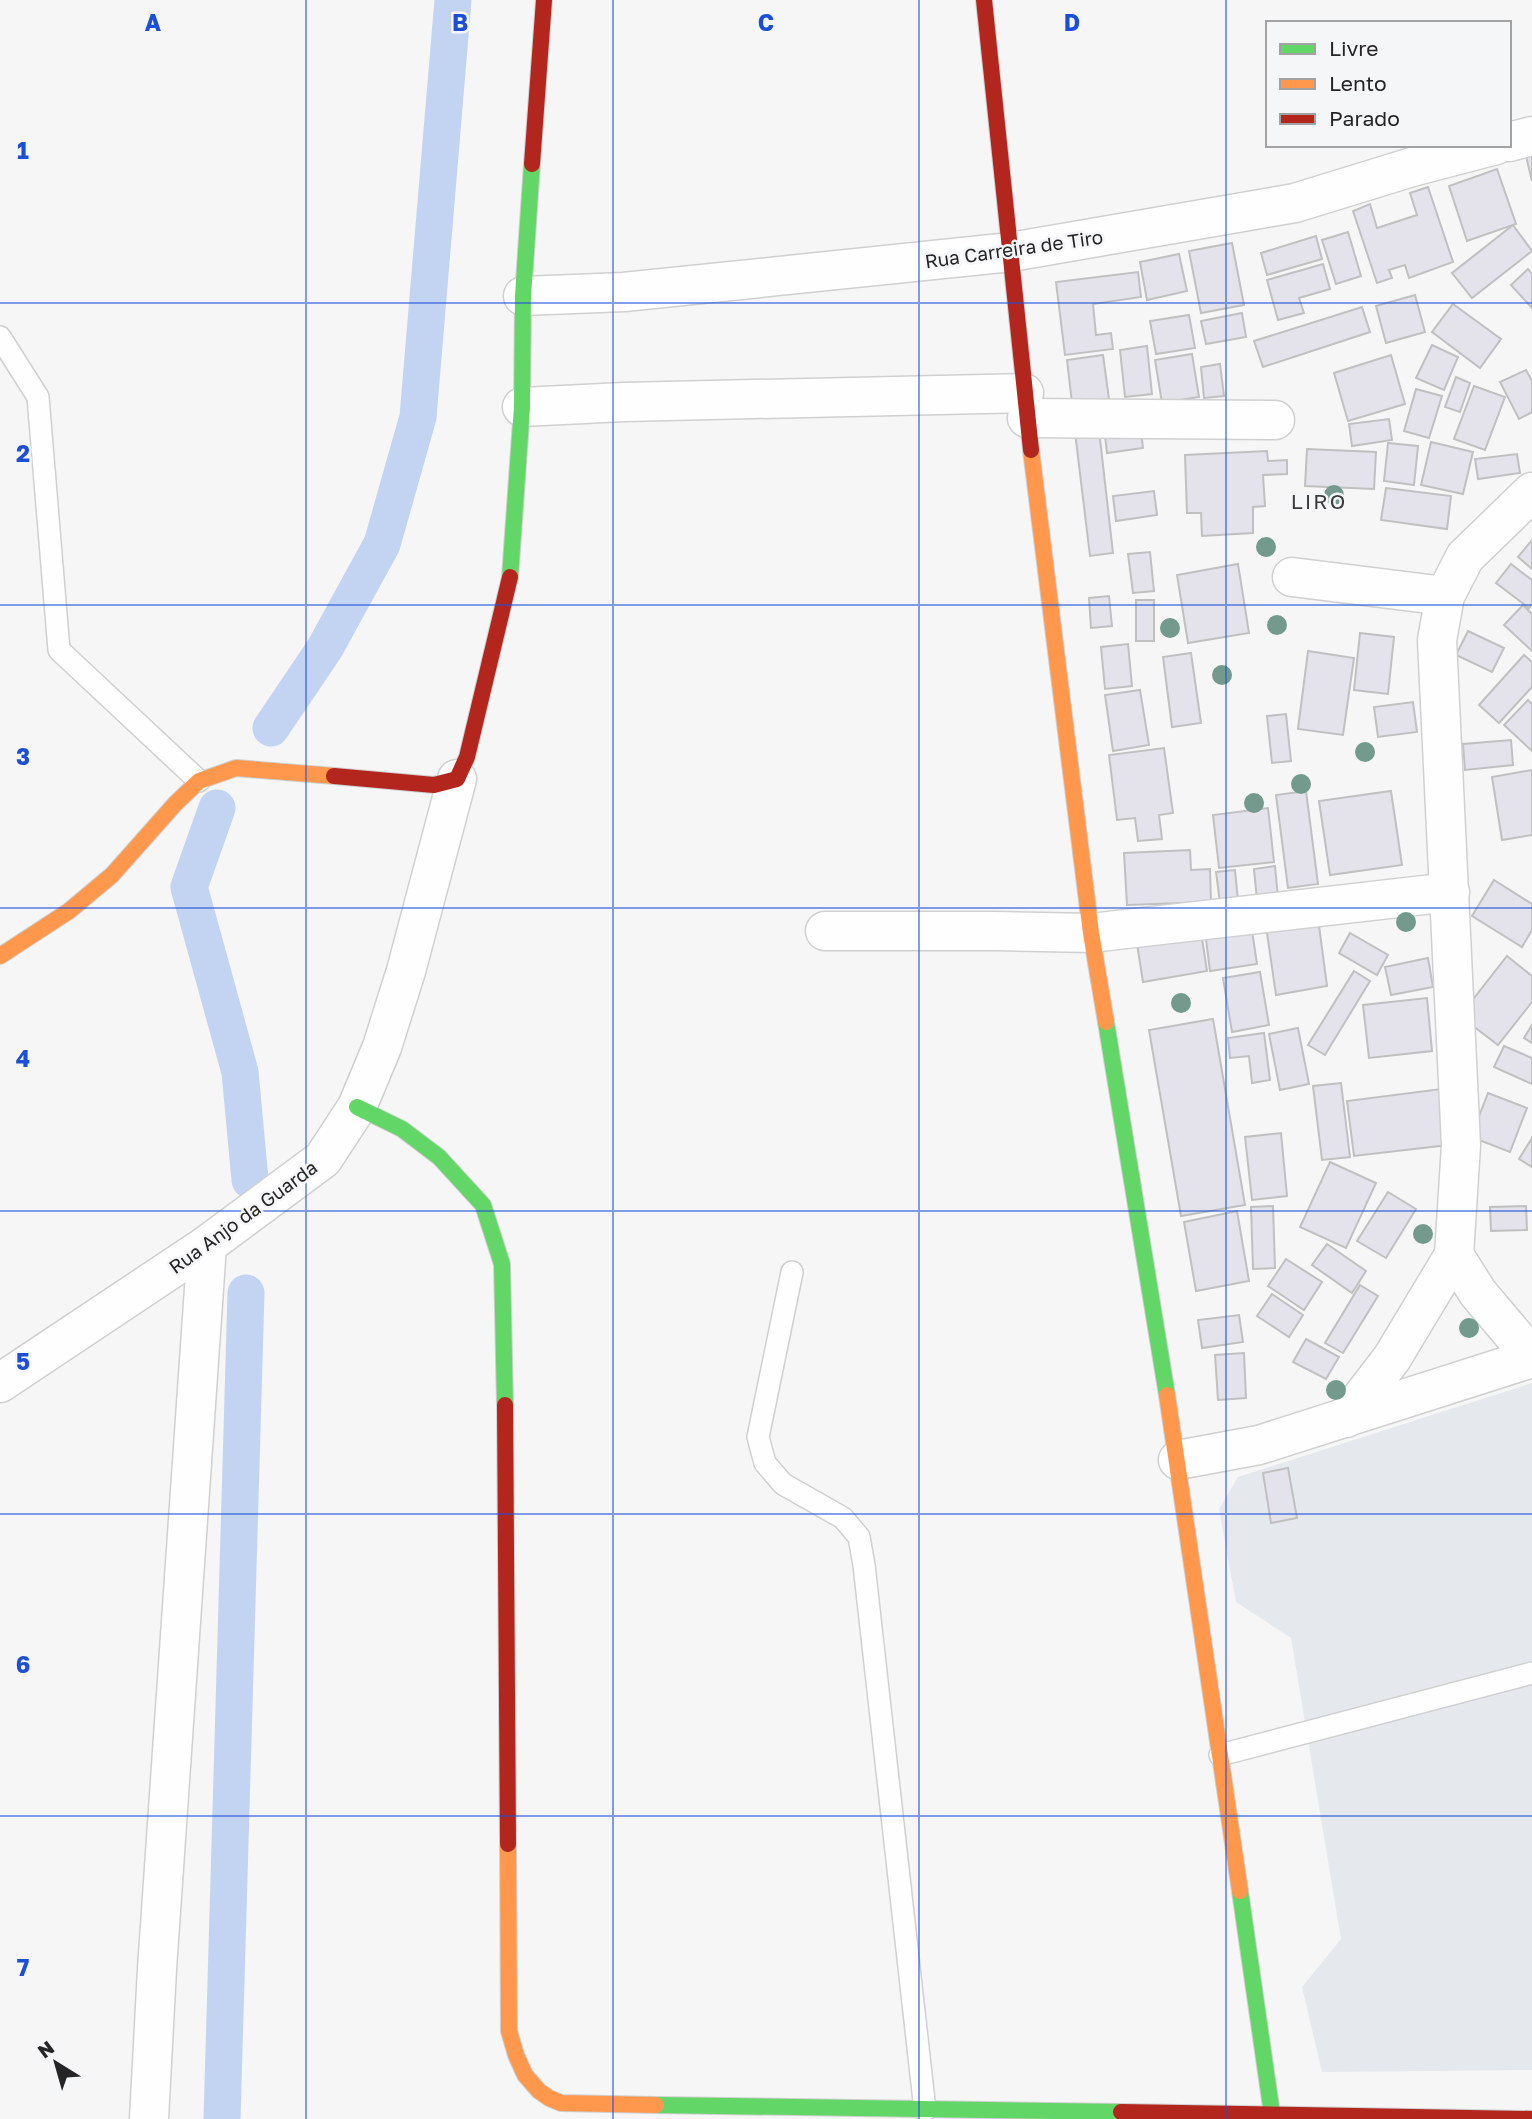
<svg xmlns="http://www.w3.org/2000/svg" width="1532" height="2119" viewBox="0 0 1532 2119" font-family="'Golos Text',sans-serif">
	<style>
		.built { fill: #e5e8ec }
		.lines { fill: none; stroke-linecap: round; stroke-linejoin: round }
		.canal { stroke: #c3d4f2; stroke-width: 37 }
		.building { fill: #e4e2eb; stroke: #c0c0c0; stroke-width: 2 }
		.lane-casing { stroke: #d0d0d0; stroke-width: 24 }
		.street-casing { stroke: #d0d0d0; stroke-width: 41 }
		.fast-casing { stroke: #d0d0d0; stroke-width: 18 }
		.slow-casing { stroke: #d0d0d0; stroke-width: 18 }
		.jam-casing { stroke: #d0d0d0; stroke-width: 18 }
		.lane { stroke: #fefefe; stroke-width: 21 }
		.street { stroke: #fefefe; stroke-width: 38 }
		.fast { stroke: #63d668; stroke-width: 16 }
		.slow { stroke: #ff974d; stroke-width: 16 }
		.jam { stroke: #b3261e; stroke-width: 16 }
		.tree { fill: #739a8c }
		.grid { fill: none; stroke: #1d4ed8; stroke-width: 2; stroke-opacity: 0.55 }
		.labels { text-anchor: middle; stroke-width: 5; stroke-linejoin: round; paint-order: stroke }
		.street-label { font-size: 19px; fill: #252526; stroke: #f5f6f7 }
		.neighbourhood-label { font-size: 21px; letter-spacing: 2px; fill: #3a3a3b; stroke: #f5f6f7 }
		.grid-label { font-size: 23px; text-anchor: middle; font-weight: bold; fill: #1d4ed8; stroke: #f5f6f7; stroke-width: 5; stroke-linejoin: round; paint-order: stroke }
	</style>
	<rect width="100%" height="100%" fill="#f6f6f6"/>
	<polygon class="built" points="1532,1383 1532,2070 1322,2072 1302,1987 1341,1939 1291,1638 1236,1602 1219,1509 1238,1477"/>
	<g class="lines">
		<g class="canal">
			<polyline points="271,728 325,648 382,544 418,417 453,0"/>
			<polyline points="217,808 189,887 240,1072 250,1180"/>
			<polyline points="222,2119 246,1293"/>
		</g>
	</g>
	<g class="building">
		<polygon points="1532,154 1532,181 1526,156"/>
		<polygon points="1497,169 1516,224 1467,241 1449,186"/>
		<polygon points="1428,187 1453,262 1409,278 1405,265 1389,270 1392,278 1377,283 1353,211 1370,204 1377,228 1417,215 1410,193"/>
		<polygon points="1513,225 1532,251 1472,298 1452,273"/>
		<polygon points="1348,232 1361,276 1336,284 1322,240"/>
		<polygon points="1316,236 1322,259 1267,275 1261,253"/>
		<polygon points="1232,243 1244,305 1201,313 1189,251"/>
		<polygon points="1179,254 1187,291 1147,300 1140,262"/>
		<polygon points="1323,264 1330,289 1299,298 1304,313 1278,320 1267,280"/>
		<polygon points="1528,269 1532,274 1532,308 1511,285"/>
		<polygon points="1138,272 1141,297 1093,304 1096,335 1111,333 1113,349 1065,355 1056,282"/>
		<polygon points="1415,295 1425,332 1386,343 1376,306"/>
		<polygon points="1453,304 1501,339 1480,368 1432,332"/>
		<polygon points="1362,307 1370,332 1263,367 1254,341"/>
		<polygon points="1242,313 1246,337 1206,344 1201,321"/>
		<polygon points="1189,315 1195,348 1156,354 1150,321"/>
		<polygon points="1432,345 1458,357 1444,390 1416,378"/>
		<polygon points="1147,346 1152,394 1125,397 1120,350"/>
		<polygon points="1192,354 1199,397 1162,403 1155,360"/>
		<polygon points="1103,355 1109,399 1072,403 1067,360"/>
		<polygon points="1391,355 1405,404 1348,421 1334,373"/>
		<polygon points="1220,364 1224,396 1204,398 1201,367"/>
		<polygon points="1526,370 1532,381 1532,412 1519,419 1500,382"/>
		<polygon points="1456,377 1470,383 1460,412 1445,407"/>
		<polygon points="1474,386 1505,397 1485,450 1454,439"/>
		<polygon points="1416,389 1442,396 1429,438 1404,431"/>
		<polygon points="1389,419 1392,440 1352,446 1349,424"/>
		<polygon points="1098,421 1113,553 1090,556 1074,424"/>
		<polygon points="1140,422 1143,448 1107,453 1104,427"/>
		<polygon points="1431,442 1473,452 1463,494 1421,485"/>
		<polygon points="1388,443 1418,446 1414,485 1384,481"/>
		<polygon points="1307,449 1376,452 1374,489 1305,486"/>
		<polygon points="1267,451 1268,461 1287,460 1287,474 1263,475 1265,506 1253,507 1253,533 1202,536 1201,513 1187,513 1185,455"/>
		<polygon points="1517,454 1520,473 1478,479 1475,459"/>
		<polygon points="1386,488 1451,496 1447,529 1381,520"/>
		<polygon points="1154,491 1157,515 1116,521 1113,496"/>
		<polygon points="1532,540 1532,569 1518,557"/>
		<polygon points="1150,552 1154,591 1133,593 1128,554"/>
		<polygon points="1238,564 1249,633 1188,643 1177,575"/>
		<polygon points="1511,564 1532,580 1532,604 1529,608 1496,583"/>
		<polygon points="1109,596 1112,626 1091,628 1089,598"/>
		<rect x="1136" y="600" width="18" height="41"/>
		<polygon points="1523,605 1532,614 1532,651 1504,625"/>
		<polygon points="1468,631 1504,648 1492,672 1456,655"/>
		<polygon points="1360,633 1394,637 1388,694 1354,690"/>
		<polygon points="1128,644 1132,686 1105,689 1101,647"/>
		<polygon points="1308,651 1354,658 1343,735 1298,729"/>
		<polygon points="1191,653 1201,723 1172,727 1163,657"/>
		<polygon points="1524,655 1532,662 1532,687 1499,723 1479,705"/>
		<polygon points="1140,690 1149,745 1113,751 1105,695"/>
		<polygon points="1528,700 1532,704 1532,751 1504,725"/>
		<polygon points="1413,702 1417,732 1378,737 1374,707"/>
		<polygon points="1286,714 1291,761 1272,763 1267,716"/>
		<polygon points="1511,740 1513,765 1465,770 1463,744"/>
		<polygon points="1164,748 1173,813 1159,815 1162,839 1138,841 1135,818 1117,820 1109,755"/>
		<polygon points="1532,770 1532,835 1502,840 1492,777"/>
		<polygon points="1306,791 1318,884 1288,888 1276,795"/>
		<polygon points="1391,791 1402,865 1330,875 1319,801"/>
		<polygon points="1268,808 1274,862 1219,868 1213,815"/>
		<polygon points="1190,850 1191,870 1210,869 1211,902 1127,905 1124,853"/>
		<polygon points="1275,866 1278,898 1257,900 1254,869"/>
		<polygon points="1235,870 1238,901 1220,903 1216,872"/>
		<polygon points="1494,880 1532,904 1532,930 1522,947 1472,916"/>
		<polygon points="1318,918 1327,986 1276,995 1266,926"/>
		<polygon points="1251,924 1257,964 1210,971 1205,931"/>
		<polygon points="1201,932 1207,971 1143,982 1137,944"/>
		<polygon points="1350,933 1388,955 1377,975 1339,953"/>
		<polygon points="1507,956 1532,976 1532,1002 1498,1045 1460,1016"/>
		<polygon points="1428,958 1433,987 1391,995 1385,967"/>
		<polygon points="1354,971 1370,981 1325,1055 1308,1045"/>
		<polygon points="1260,972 1269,1025 1232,1032 1223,978"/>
		<polygon points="1427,998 1432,1051 1369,1058 1363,1005"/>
		<polygon points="1213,1019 1245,1205 1181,1216 1149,1030"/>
		<polygon points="1532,1025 1532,1043 1524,1038"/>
		<polygon points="1298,1028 1309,1084 1280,1090 1269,1034"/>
		<polygon points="1264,1033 1270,1080 1252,1083 1249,1056 1230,1058 1228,1038"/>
		<polygon points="1504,1046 1532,1058 1532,1084 1494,1067"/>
		<polygon points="1341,1083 1350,1157 1322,1160 1313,1086"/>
		<polygon points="1441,1089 1448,1145 1354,1156 1347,1101"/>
		<polygon points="1488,1093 1527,1108 1510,1152 1471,1137"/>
		<polygon points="1281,1133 1287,1196 1252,1200 1245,1137"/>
		<polygon points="1532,1138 1532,1167 1519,1159"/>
		<polygon points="1330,1162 1376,1183 1346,1248 1300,1227"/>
		<polygon points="1388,1192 1416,1209 1386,1258 1357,1241"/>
		<polygon points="1273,1206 1275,1268 1253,1269 1251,1207"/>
		<polygon points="1526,1206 1527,1230 1491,1231 1490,1207"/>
		<polygon points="1237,1211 1249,1281 1196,1291 1184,1222"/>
		<polygon points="1327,1244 1366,1271 1352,1293 1312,1265"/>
		<polygon points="1286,1259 1322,1282 1304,1310 1268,1286"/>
		<polygon points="1360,1285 1378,1296 1343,1353 1325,1343"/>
		<polygon points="1272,1294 1303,1315 1289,1337 1257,1316"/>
		<polygon points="1239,1315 1243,1342 1202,1348 1198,1320"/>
		<polygon points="1306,1339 1339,1357 1326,1379 1293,1362"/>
		<polygon points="1244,1353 1246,1398 1218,1400 1215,1355"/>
		<polygon points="1288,1468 1297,1518 1271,1523 1263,1473"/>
	</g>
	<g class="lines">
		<defs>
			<g id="lane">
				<polyline points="0,337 38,397 59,650 199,781"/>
				<polyline points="792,1272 758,1437 765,1463 783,1484 843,1518 859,1537 864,1565 925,2110"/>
				<polyline points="1220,1755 1532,1673"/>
			</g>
			<g id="street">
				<polyline points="1509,142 1532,136"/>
				<polyline points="523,296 624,292 1011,252 1295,203 1412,167 1496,145"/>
				<polyline points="522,407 624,402 1024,393"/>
				<polyline points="1027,418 1275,420"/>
				<polyline points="1292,577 1445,596"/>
				<polyline points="825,931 995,931 1091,933 1450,892"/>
				<polyline points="1454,1255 1478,1293 1532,1357"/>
				<polyline points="0,1383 207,1245 323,1159 357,1107 382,1047 406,971 457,779"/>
				<polyline points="1346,1418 1392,1358 1454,1255 1461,1145 1437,640 1445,596 1465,557 1532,492"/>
				<polyline points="1178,1460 1259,1445 1532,1358"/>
				<polyline points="149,2119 157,1969 207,1245"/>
			</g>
			<g id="fast">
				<polyline points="510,577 522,407 523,296 532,164"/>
				<polyline points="1106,1022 1167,1395"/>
				<polyline points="357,1107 402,1129 439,1157 483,1205 502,1264 505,1405"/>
				<polyline points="1240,1891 1272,2114"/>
				<polyline points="656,2105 1121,2112"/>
			</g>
			<g id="slow">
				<polyline points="1031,450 1091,933 1106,1022"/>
				<polyline points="0,956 69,911 112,875 175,804 199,781 236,768 334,776"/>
				<polyline points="1167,1395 1240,1891"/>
				<polyline points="508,1844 509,2031 516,2055 525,2075 539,2091 549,2098 561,2103 656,2105"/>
			</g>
			<g id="jam">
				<polyline points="984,0 1031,450"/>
				<polyline points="532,164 544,0"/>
				<polyline points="334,776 434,785 457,779 467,757 510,577"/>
				<polyline points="505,1405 508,1844"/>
				<polyline points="1121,2112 1532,2119"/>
			</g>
		</defs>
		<use href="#lane" class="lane-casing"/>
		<use href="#street" class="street-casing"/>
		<use href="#fast" class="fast-casing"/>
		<use href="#slow" class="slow-casing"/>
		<use href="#jam" class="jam-casing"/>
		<use href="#lane" class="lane"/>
		<use href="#street" class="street"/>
		<use href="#fast" class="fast"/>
		<use href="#slow" class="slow"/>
		<use href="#jam" class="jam"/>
	</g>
	<g class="tree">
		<circle cx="1334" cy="495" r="10"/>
		<circle cx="1266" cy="547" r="10"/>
		<circle cx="1277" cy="625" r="10"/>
		<circle cx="1170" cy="628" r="10"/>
		<circle cx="1222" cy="675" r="10"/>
		<circle cx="1365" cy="752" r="10"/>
		<circle cx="1301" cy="784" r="10"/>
		<circle cx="1254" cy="803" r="10"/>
		<circle cx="1406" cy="922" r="10"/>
		<circle cx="1181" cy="1003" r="10"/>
		<circle cx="1423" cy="1234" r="10"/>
		<circle cx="1469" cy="1328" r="10"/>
		<circle cx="1336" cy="1390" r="10"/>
	</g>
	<path class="grid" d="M306 0V2119M613 0V2119M919 0V2119M1226 0V2119M0 303H1532M0 605H1532M0 908H1532M0 1211H1532M0 1514H1532M0 1816H1532"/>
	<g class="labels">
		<g class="street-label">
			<text transform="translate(1014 249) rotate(-8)" y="7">Rua Carreira de Tiro</text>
			<text transform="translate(243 1217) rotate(-36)" y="7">Rua Anjo da Guarda</text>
		</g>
		<g class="neighbourhood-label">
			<text x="1319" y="509">LIRO</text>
		</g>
	</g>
	<g class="grid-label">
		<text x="153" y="31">A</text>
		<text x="460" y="31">B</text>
		<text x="766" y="31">C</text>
		<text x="1072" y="31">D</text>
		<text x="23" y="159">1</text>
		<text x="23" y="462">2</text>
		<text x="23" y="765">3</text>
		<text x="23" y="1067">4</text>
		<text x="23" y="1370">5</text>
		<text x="23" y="1673">6</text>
		<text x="23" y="1976">7</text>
	</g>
	<rect x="1266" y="21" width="245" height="126" fill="#f5f6f7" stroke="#a2a2a3" stroke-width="2"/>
	<rect x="1280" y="44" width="35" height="10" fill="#63d668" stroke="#a2a2a3" stroke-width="2"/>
	<text x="1329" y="56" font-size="21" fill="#252526">Livre</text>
	<rect x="1280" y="79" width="35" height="10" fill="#ff974d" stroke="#a2a2a3" stroke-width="2"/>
	<text x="1329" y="91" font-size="21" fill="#252526">Lento</text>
	<rect x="1280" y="114" width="35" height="10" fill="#b3261e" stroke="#a2a2a3" stroke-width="2"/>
	<text x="1329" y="126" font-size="21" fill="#252526">Parado</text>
	<g transform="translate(56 2063) rotate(323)" stroke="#f5f6f7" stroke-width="5" paint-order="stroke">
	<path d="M0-5L12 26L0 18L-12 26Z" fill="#252526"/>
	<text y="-10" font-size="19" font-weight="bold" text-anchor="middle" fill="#252526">N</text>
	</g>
</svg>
